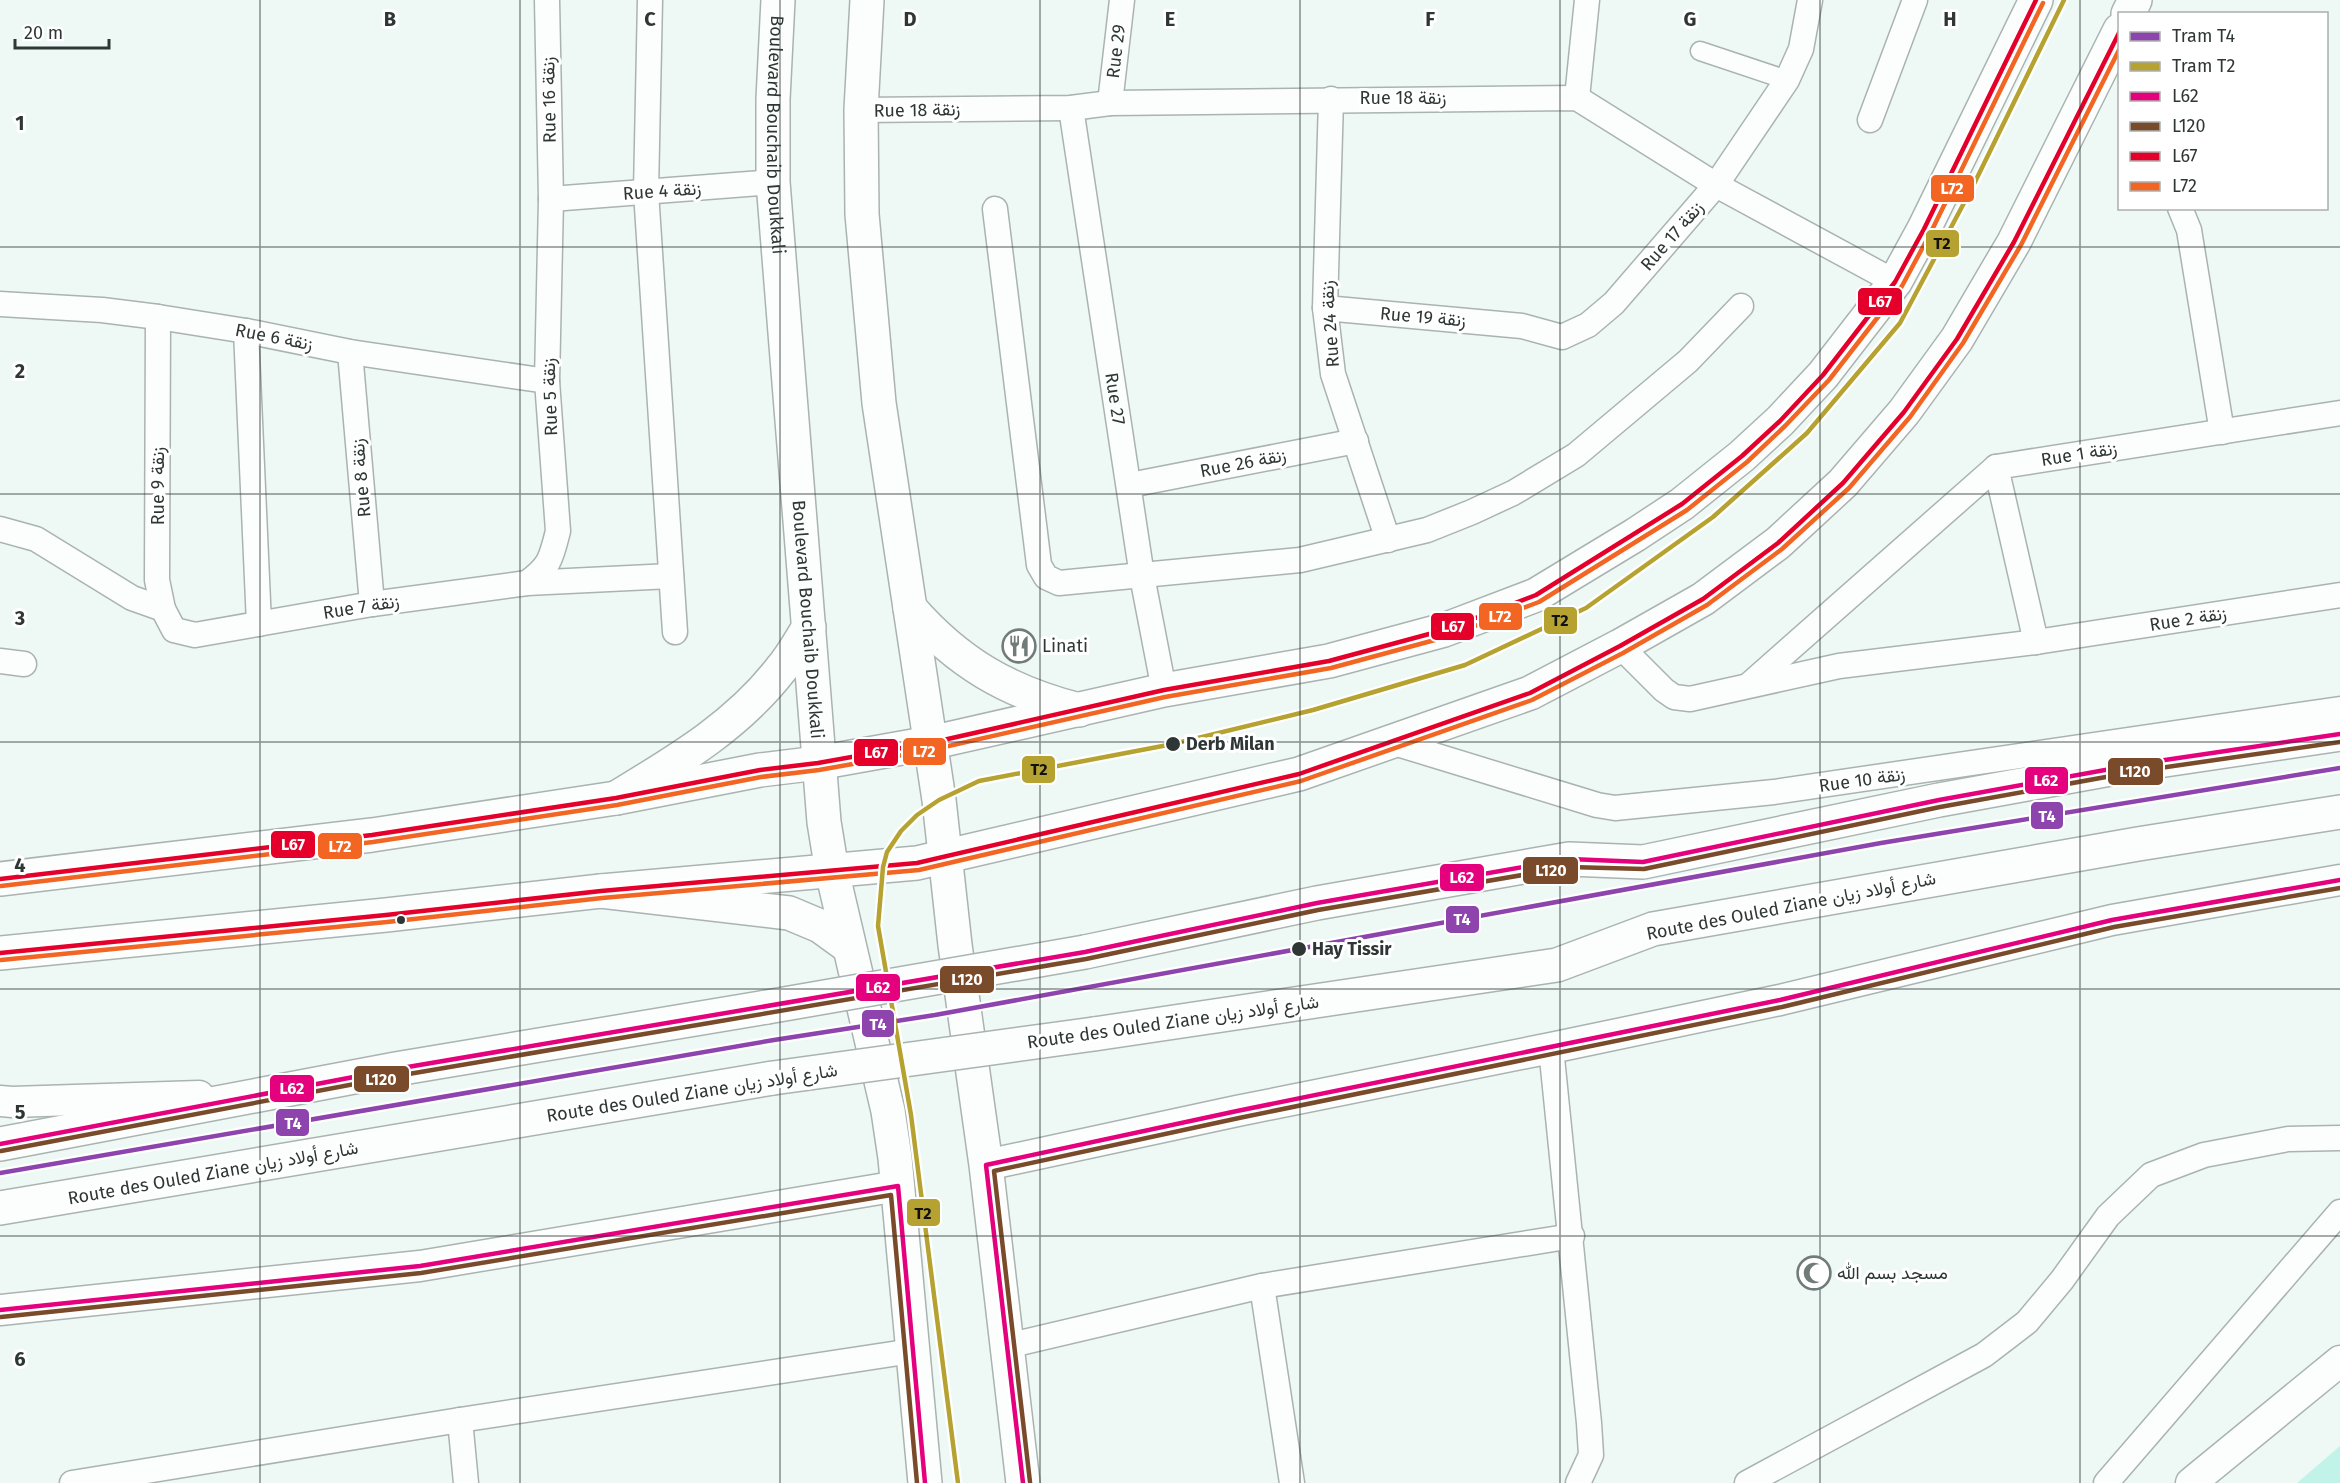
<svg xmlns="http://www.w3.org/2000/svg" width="2340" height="1483" viewBox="0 0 2340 1483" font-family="'Fira Sans',Vazirmatn,sans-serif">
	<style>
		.green { fill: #c2f3e9 }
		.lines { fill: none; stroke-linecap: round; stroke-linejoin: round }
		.pedestrian-casing { stroke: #aab3b0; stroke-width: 21 }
		.minor-casing { stroke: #aab3b0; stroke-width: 27 }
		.tertiary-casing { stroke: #aab3b0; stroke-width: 33 }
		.secondary-casing { stroke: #aab3b0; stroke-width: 36 }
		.primary-casing { stroke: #aab3b0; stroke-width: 36 }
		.trunk-casing { stroke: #aab3b0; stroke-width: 36 }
		.pedestrian { stroke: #fcfefe; stroke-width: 18 }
		.minor { stroke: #fcfefe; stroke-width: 24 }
		.tertiary { stroke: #fcfefe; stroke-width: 30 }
		.secondary { stroke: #fcfefe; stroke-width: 33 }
		.primary { stroke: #fcfefe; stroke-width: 33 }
		.trunk { stroke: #fcfefe; stroke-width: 33 }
		.trunk-bridge-casing { stroke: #aab3b0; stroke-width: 36; stroke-linecap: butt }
		.trunk-bridge { stroke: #fcfefe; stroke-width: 33 }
		.bus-1-casing { stroke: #fff; stroke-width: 9 }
		.bus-2-casing { stroke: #fff; stroke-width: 9 }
		.bus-3-casing { stroke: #fff; stroke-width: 9 }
		.bus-4-casing { stroke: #fff; stroke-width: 9 }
		.bus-1 { stroke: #e5007d; stroke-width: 4.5 }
		.bus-2 { stroke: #7a4b2a; stroke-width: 4.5 }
		.bus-3 { stroke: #e4002b; stroke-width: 4.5 }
		.bus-4 { stroke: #f26522; stroke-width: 4.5 }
		.tram-1-casing { stroke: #fff; stroke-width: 9 }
		.tram-2-casing { stroke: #fff; stroke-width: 9 }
		.tram-1 { stroke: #8e44ad; stroke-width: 4.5 }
		.tram-2 { stroke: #b6a231; stroke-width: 4.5 }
		.grid { fill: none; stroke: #2e3735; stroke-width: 1.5; stroke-opacity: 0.55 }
		.stop-dot { fill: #2e3735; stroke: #fff; stroke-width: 2 }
		.labels { text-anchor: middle; stroke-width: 6; stroke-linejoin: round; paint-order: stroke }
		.street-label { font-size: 18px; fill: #2e3735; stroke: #fff }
		.poi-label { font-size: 18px; fill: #2e3735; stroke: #fff; text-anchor: start }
		.stop-label { font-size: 18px; font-weight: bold; fill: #2e3735; stroke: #fff; text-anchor: start }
		.grid-label { font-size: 20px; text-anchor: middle; font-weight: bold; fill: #2e3735; stroke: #fff; stroke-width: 6; stroke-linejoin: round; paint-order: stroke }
		.line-badge { stroke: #fff; stroke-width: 2 }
		.badge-label { font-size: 16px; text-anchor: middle; font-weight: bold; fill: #fff }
		.pale-badge-label { font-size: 16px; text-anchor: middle; font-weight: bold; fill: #111 }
	</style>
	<rect width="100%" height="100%" fill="#eef9f6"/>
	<polygon class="green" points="2340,1446 2340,1483 2297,1483"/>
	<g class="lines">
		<defs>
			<polyline id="pedestrian" points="1700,51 1787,80"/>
			<g id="minor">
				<polyline points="650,0 646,192 675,632"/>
				<polyline points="1577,98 1587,0"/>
				<polyline points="1331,99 1325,308 1333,374 1388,540"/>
				<path id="s1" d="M1110 103 1122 0"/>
				<path id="s2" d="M1071 108 1142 576 1164 690"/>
				<polyline points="861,110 1071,108 1110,103 1577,98 1716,185 1895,282"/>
				<polyline points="1870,120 1915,0"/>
				<polyline points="551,199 773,182"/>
				<polyline points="2180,208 2189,230 2222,432"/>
				<polyline points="995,209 1039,565 1046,577 1059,583 1300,560 1427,530 1472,512 1513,493 1576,455 1688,361 1741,306"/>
				<polyline points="0,304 102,310 158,317 246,331 350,352 547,381"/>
				<polyline points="1325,308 1522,326 1562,337 1588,325 1614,303 1716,185 1787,80 1801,49 1810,0"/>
				<polyline points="158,317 157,580 163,609 174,630 195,635 372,604 527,583 671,576"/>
				<polyline points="246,331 259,624"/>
				<polyline points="350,352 372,604"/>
				<polyline points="1130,485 1356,441"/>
				<polyline points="0,529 36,539 132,598 163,609"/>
				<path d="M527 583C550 566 551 559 558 531L547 381 551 199 547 0"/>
				<polyline points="2036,642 1996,467 2340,413"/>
				<polyline points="1620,646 1664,690 1674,697 1690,699 1839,666 2036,642 2340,595"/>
				<polyline points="0,661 24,664"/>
				<polyline points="1750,684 1996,467"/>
				<polyline points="1391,742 1597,805 1615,808 1774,792 2340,709"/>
				<polyline points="1551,1048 1589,1423 1591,1455 1578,1483"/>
				<polyline points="1262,1286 1572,1236"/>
				<polyline points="1007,1346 1262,1286 1292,1483"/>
				<polyline points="460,1420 466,1483"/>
				<polyline points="72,1483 460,1420 912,1351"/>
				<polyline points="1747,1483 1984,1355 2027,1322 2062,1280 2108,1216 2151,1175 2204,1155 2288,1139 2340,1138"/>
				<polyline points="2106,1483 2340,1212"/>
			</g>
			<g id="tertiary">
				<polyline points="0,1101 12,1102 199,1096"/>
				<polyline points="986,1165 1237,1111 1551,1048 1780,1000 2112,920 2340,880"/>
				<polyline points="0,1310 420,1266 898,1186"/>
				<polyline points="2191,1483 2340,1361"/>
			</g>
			<g id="secondary">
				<polyline points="2128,14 2135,0"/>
				<polyline points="0,879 372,835 616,798 760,770 818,763 930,743 1164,690 1329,661 1444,630 1536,595 1635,535 1682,504 1742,456 1780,421 1823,375 1895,282 1924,229 2036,0"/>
				<polyline points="0,953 386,915 601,891 917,863 1299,774 1530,693 1620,646 1703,599 1778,543 1843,483 1904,412 1957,339 2014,242 2120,30"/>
			</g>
			<g id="primary">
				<path id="s3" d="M778 0 773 99V182L824 822 832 871 888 1111 895 1158 925 1483"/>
				<polyline points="867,0 861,110 862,214 879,403 939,800 955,945 986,1165 1023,1483"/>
				<path d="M910 608C958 663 1008 692 1079 710"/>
				<path d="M616 798C677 761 737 726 781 669 792 656 800 641 809 627"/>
				<polyline points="601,891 789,913 820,926 849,947"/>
			</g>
			<g id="trunk">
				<polyline points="1085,952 1317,903 1569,859 1643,862 1939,800 2138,764 2340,734"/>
				<polyline points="1094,1034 1557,965 1653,929 2138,844 2340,812"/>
				<polyline points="0,1144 396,1069 767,1007"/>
				<polyline points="0,1208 773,1078"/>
			</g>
		</defs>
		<use href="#pedestrian" class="pedestrian-casing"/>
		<use href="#minor" class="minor-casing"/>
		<use href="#tertiary" class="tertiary-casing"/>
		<use href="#secondary" class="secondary-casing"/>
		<use href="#primary" class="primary-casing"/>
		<use href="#trunk" class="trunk-casing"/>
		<use href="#pedestrian" class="pedestrian"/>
		<use href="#minor" class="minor"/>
		<use href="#tertiary" class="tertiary"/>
		<use href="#secondary" class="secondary"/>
		<use href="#primary" class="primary"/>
		<use href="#trunk" class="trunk"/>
		<defs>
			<g id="trunk-bridge">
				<polyline points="767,1007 1085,952"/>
				<polyline points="773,1078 1094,1034"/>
			</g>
		</defs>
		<use href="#trunk-bridge" class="trunk-bridge-casing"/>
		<use href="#trunk-bridge" class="trunk-bridge"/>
		<defs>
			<g id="bus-1">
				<polyline points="0,1144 396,1069 1085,952 1317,903 1569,859 1643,862 1939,800 2138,764 2340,734"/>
				<polyline points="0,1310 420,1266 898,1186 925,1483"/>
				<polyline points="1023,1483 986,1165 1237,1111 1780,1000 2112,920 2340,880"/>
			</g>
			<g id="bus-2">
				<polyline points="1,1151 397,1076 1086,959 1318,910 1569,867 1644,869 1940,807 2139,771 2340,742"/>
				<polyline points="1,1317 421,1273 891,1195 917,1483"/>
				<polyline points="1030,1482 994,1171 1239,1118 1782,1007 2114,927 2340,888"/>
			</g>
			<g id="bus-3">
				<polyline points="0,879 372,835 616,798 760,770 818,763 930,743 1164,690 1329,661 1444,630 1536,595 1682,504 1742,456 1780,421 1823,375 1895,282 1924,229 2036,0"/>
				<polyline points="0,953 386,915 601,891 917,863 1299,774 1530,693 1620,646 1703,599 1778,543 1843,483 1904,412 1957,339 2014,242 2120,31"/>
			</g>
			<g id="bus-4">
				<polyline points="1,886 373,842 617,805 761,777 819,770 931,750 1165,697 1331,668 1446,637 1539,602 1687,510 1747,462 1785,426 1829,380 1902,286 1931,232 2043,3"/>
				<polyline points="1,960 387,922 602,898 919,870 1301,781 1532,700 1623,653 1707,605 1782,549 1849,488 1910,417 1963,343 2021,245 2120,48"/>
			</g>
		</defs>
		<use href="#bus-1" class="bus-1-casing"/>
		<use href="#bus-2" class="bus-2-casing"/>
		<use href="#bus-3" class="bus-3-casing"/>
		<use href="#bus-4" class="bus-4-casing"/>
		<use href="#bus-1" class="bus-1"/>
		<use href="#bus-2" class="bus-2"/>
		<use href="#bus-3" class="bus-3"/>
		<use href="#bus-4" class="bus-4"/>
		<defs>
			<polyline id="tram-1" points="0,1173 774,1040 935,1015 1881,843 2340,768"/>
			<polyline id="tram-2" points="958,1483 911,1115 878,926 883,867 887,852 901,831 917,815 939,800 979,781 1173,744 1313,710 1465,665 1586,608 1713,517 1807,433 1900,323 1972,188 2064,0"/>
		</defs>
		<use href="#tram-1" class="tram-1-casing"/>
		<use href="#tram-2" class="tram-2-casing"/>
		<use href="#tram-1" class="tram-1"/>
		<use href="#tram-2" class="tram-2"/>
	</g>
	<path class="grid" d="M260 0V1483M520 0V1483M780 0V1483M1040 0V1483M1300 0V1483M1560 0V1483M1820 0V1483M2080 0V1483M0 247H2340M0 494H2340M0 742H2340M0 989H2340M0 1236H2340"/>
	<defs>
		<symbol id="restaurant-ring" viewBox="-11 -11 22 22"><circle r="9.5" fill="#fff" stroke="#717b79" stroke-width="1.5"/><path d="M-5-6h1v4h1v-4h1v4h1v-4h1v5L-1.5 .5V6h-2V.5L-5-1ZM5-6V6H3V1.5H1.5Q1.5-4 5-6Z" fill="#717b79"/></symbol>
		<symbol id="mosque-ring" viewBox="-11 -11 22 22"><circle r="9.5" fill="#fff" stroke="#717b79" stroke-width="1.5"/><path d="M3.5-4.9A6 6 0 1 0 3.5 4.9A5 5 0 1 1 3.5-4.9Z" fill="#717b79"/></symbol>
	</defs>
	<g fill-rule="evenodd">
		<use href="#restaurant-ring" x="1000" y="627" width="38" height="38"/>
		<use href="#mosque-ring" x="1795" y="1254" width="38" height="38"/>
	</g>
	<g class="stop-dot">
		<circle cx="1173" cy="744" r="8"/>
		<circle cx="401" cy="920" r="5"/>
		<circle cx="1299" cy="949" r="8"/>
	</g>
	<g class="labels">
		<g class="street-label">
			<text dy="6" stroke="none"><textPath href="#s1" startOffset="52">Rue 29</textPath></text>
			<text x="1403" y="104">Rue 18 زنقة</text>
			<text transform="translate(549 100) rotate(-91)" y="6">Rue 16 زنقة</text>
			<text transform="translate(917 110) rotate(-1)" y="6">Rue 18 زنقة</text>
			<text dy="6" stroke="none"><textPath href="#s3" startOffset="135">Boulevard Bouchaib Doukkali</textPath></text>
			<text transform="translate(662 191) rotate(-4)" y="6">Rue 4 زنقة</text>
			<text transform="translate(1672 236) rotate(-49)" y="6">Rue 17 زنقة</text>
			<text transform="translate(1423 317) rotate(5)" y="6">Rue 19 زنقة</text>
			<text transform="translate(1330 324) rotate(-94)" y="6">Rue 24 زنقة</text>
			<text transform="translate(274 337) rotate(11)" y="6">Rue 6 زنقة</text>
			<text transform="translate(550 397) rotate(-92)" y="6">Rue 5 زنقة</text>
			<text dy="6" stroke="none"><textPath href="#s2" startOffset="294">Rue 27</textPath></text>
			<text transform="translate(2079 454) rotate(-9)" y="6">Rue 1 زنقة</text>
			<text transform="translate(1243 463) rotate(-11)" y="6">Rue 26 زنقة</text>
			<text transform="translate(361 478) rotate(-95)" y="6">Rue 8 زنقة</text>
			<text transform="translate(158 486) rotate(-90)" y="6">Rue 9 زنقة</text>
			<text transform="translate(361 607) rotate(-9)" y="6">Rue 7 زنقة</text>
			<text transform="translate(2188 619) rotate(-9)" y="6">Rue 2 زنقة</text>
			<text dy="6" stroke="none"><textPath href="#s3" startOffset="621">Boulevard Bouchaib Doukkali</textPath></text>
			<text transform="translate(1862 780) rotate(-8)" y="6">Rue 10 زنقة</text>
			<text transform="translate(1791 906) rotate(-11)" y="6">Route des Ouled Ziane شارع أولاد زيان</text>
			<text transform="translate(1173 1022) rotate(-8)" y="6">Route des Ouled Ziane شارع أولاد زيان</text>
			<text transform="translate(692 1093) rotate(-9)" y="6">Route des Ouled Ziane شارع أولاد زيان</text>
			<text transform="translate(213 1173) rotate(-10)" y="6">Route des Ouled Ziane شارع أولاد زيان</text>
		</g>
		<g class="poi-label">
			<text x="1042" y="652">Linati</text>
			<text x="1837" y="1279">مسجد بسم الله</text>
		</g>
		<g class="stop-label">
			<text x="1186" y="750">Derb Milan</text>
			<text x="1312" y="955">Hay Tissir</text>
		</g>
	</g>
	<g class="grid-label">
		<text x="390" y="26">B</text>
		<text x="650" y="26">C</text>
		<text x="910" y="26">D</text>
		<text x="1170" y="26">E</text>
		<text x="1430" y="26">F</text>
		<text x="1690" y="26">G</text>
		<text x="1950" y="26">H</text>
		<text x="20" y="130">1</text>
		<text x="20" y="378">2</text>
		<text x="20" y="625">3</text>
		<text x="20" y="872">4</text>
		<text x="20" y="1119">5</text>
		<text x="20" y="1366">6</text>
	</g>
	<g class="line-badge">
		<rect x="1930" y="174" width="45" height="29" rx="6" fill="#f26522"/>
		<rect x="1925" y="229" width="35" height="29" rx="6" fill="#b6a231"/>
		<rect x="1857" y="287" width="46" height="29" rx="6" fill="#e4002b"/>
		<rect x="1478" y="602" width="45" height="29" rx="6" fill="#f26522"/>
		<rect x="1543" y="606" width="35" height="29" rx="6" fill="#b6a231"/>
		<rect x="1430" y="612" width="45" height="29" rx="6" fill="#e4002b"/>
		<rect x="902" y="737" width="45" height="29" rx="6" fill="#f26522"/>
		<rect x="853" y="738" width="46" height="29" rx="6" fill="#e4002b"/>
		<rect x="1021" y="755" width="35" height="29" rx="6" fill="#b6a231"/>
		<rect x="2107" y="757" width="57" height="29" rx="6" fill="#7a4b2a"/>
		<rect x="2024" y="766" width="45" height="29" rx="6" fill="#e5007d"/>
		<rect x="2030" y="801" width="34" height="29" rx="6" fill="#8e44ad"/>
		<rect x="270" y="830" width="46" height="29" rx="6" fill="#e4002b"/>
		<rect x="317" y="832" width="46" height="28" rx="6" fill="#f26522"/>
		<rect x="1522" y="856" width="57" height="29" rx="6" fill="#7a4b2a"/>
		<rect x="1439" y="863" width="46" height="29" rx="6" fill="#e5007d"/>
		<rect x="1445" y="905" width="35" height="29" rx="6" fill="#8e44ad"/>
		<rect x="939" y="965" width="56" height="29" rx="6" fill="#7a4b2a"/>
		<rect x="855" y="973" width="46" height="29" rx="6" fill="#e5007d"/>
		<rect x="861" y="1009" width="34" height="29" rx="6" fill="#8e44ad"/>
		<rect x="353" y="1065" width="57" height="28" rx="6" fill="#7a4b2a"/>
		<rect x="269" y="1074" width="46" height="29" rx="6" fill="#e5007d"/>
		<rect x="275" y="1108" width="35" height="29" rx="6" fill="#8e44ad"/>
		<rect x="906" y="1198" width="35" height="29" rx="6" fill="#b6a231"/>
	</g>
	<g class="badge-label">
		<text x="1952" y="194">L72</text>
		<text x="1880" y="307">L67</text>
		<text x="1500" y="622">L72</text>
		<text x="1453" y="632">L67</text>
		<text x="924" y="757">L72</text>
		<text x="876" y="758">L67</text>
		<text x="2135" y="777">L120</text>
		<text x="2046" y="786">L62</text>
		<text x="2047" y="822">T4</text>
		<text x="293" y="850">L67</text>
		<text x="340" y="852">L72</text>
		<text x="1551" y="876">L120</text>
		<text x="1462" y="883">L62</text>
		<text x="1462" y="925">T4</text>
		<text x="967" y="985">L120</text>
		<text x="878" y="993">L62</text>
		<text x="878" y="1030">T4</text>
		<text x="381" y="1085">L120</text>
		<text x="292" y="1094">L62</text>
		<text x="293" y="1129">T4</text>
	</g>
	<g class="pale-badge-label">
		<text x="1942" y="249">T2</text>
		<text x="1560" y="626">T2</text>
		<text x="1039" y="775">T2</text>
		<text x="923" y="1219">T2</text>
	</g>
	<rect x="2118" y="12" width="210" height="198" fill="#ffffff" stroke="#abafae" stroke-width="1.5"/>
	<rect x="2130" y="32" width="30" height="9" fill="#8e44ad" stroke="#abafae" stroke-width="1.5"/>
	<text x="2172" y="42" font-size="18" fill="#2e3735">Tram T4</text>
	<rect x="2130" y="62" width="30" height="9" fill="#b6a231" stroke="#abafae" stroke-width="1.5"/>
	<text x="2172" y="72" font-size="18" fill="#2e3735">Tram T2</text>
	<rect x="2130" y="92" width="30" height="9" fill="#e5007d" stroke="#abafae" stroke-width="1.5"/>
	<text x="2172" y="102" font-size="18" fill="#2e3735">L62</text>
	<rect x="2130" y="122" width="30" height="9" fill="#7a4b2a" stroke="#abafae" stroke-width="1.5"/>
	<text x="2172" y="132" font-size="18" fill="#2e3735">L120</text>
	<rect x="2130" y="152" width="30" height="9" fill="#e4002b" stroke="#abafae" stroke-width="1.5"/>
	<text x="2172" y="162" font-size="18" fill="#2e3735">L67</text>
	<rect x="2130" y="182" width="30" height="9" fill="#f26522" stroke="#abafae" stroke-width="1.5"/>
	<text x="2172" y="192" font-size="18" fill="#2e3735">L72</text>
	<path d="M15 39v9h94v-9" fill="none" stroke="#2e3735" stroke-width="3"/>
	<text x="24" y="39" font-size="18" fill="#2e3735" stroke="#ffffff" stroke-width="4.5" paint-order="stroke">20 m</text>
</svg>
